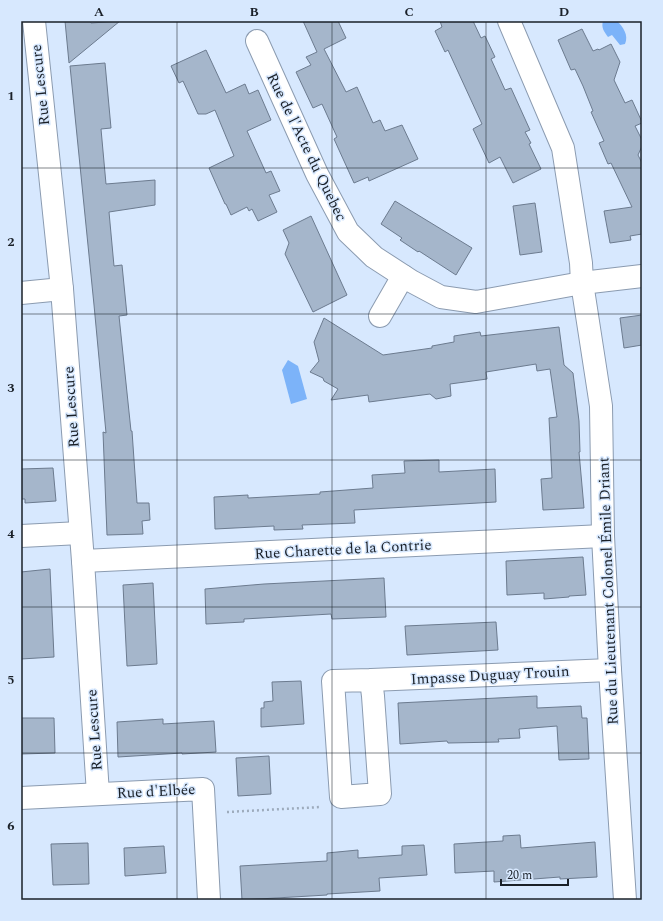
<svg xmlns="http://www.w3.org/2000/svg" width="663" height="921" viewBox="0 0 663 921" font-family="Spectral,serif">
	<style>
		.water { fill: #7cb3f9 }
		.building { fill: #a5b6cb; stroke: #6c7b8f }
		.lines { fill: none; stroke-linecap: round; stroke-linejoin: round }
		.minor-casing { stroke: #8b9bb0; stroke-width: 24 }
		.path { stroke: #9dabbc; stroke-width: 2.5; stroke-dasharray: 2 3; stroke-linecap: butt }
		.minor { stroke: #fff; stroke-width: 22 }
		.grid { fill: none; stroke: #1a2028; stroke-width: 1; stroke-opacity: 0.55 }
		.labels { text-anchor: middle; stroke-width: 3; stroke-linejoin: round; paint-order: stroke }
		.street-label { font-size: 15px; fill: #1a2028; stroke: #d7e8fe }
		.neatline { fill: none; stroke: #1a2028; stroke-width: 1.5 }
		.grid-label { font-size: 13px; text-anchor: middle; font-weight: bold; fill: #1a2028 }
	</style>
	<rect width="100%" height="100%" fill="#d7e8fe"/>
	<g class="water">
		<path d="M603 21H617C623 27 629 35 625 44L620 45 612 35 608 37C604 31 601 28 603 21Z"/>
		<polygon points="288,360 298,366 307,399 291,404 282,370"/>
	</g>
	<g class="building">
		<polygon points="65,21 90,21 91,23 120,21 69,63"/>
		<polygon points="303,21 338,21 346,38 324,49 346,92 357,87 373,123 380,120 385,131 402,125 418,159 369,181 368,177 354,183 334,139 337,137 322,104 313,108 296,72 311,65 306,57 317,52"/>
		<polygon points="440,21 473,21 481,38 485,36 495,57 491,59 505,90 511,88 530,130 525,132 531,143 529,144 541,169 513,183 500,157 489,163 473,129 482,124 448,50 445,52 435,31 442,27"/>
		<polygon points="582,29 593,51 598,49 599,50 611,44 620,62 614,80 625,103 632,100 642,122 642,123 635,126 642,140 642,146 638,155 642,163 642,234 630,236 631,240 610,243 604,211 632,207 611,163 608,164 599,143 604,141 591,112 593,111 583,86 575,69 571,70 558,40"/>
		<polygon points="206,50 226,93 245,84 249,94 258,90 271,120 247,131 266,173 271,171 280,191 269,195 277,212 258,221 252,209 249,211 247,207 231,215 226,204 225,204 209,168 234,156 215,110 206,114 198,114 183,81 179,83 171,66"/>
		<polygon points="105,63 111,128 101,129 106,184 155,180 155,205 109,212 114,266 122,265 127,315 119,316 131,431 132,431 137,503 149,503 150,520 142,521 143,534 107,535 103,432 106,433 94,305 70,66"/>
		<polygon points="395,201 472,248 456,275 419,251 418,252 400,240 402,238 381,224"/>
		<polygon points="535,203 542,252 520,255 513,206"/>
		<polygon points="311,216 347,295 313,312 285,254 289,243 283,230"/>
		<polygon points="642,315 642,345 624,348 620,318"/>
		<polygon points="324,318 383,355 432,348 432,346 454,342 454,336 480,332 481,336 559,327 564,365 573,373 579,421 580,452 579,452 584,508 543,510 541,479 552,478 549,418 557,417 550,369 537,371 536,364 486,372 487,379 450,384 451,396 436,399 430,394 369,402 368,395 331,400 338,389 324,381 323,378 310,372 319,361 314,342"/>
		<polygon points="439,460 439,472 495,469 496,502 354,510 355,523 302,525 303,529 274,530 274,526 215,529 214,497 248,495 248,498 320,494 320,492 373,488 372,475 405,473 404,461"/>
		<polygon points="53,468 56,501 25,503 25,499 21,499 21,469"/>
		<polygon points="583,557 586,595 569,596 569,597 544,599 544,593 507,595 506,561"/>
		<polygon points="50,569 54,657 21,659 21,572"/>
		<polygon points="384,578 386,617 332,619 331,614 244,619 244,622 206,624 205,589 264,584"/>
		<polygon points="153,583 157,664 127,666 123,585"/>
		<polygon points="496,622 498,650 407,655 405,626"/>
		<polygon points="301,681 304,724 261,727 261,708 264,708 264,702 273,701 272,682"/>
		<polygon points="537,696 537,708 581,706 582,718 587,718 589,759 559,760 557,726 519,729 520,738 498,739 499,742 448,743 447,741 400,744 398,703"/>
		<polygon points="21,718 54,718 55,753 21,754"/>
		<polygon points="163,719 163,724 214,721 216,752 182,754 182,753 118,757 117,722"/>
		<polygon points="269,756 271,794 238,796 236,758"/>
		<polygon points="520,835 521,848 595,842 597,877 560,879 560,877 494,882 494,871 455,873 454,844 503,841 503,836"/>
		<polygon points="88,843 89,884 53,885 51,844"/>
		<polygon points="424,845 427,875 379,878 380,891 327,894 327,895 242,900 240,866 327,861 327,853 358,850 358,858 402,855 402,846"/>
		<polygon points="164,846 166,873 125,876 124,848"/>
	</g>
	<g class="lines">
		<defs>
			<g id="minor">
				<polyline points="34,21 62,289 83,561 98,794"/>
				<polyline points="509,21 563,148 581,263 582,283 601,406 603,536 610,670 625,900"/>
				<polyline points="257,41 317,174 348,232 374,257 411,281 441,297 476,302 582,283 642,276"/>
				<polyline points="21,293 62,289"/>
				<polyline points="380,316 403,276"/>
				<polyline points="21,536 80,533"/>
				<polyline points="83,561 603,536"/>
				<polyline points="371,680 373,696 380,794 341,797 333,681 371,680 610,670"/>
				<polyline points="21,798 203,789 209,900"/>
			</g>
		</defs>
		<use href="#minor" class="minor-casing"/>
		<polyline class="path" points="227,812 321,807"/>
		<use href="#minor" class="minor"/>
	</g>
	<path class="grid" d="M177 21V900M332 21V900M486 21V900M21 168H642M21 314H642M21 460H642M21 607H642M21 753H642"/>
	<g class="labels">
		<g class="street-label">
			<text transform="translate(40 85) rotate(-96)" y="5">Rue Lescure</text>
			<text transform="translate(307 147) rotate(64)" y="5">Rue de l'Acte du Quebec</text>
			<text transform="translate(71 407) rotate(-94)" y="5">Rue Lescure</text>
			<text transform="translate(343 549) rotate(-3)" y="5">Rue Charette de la Contrie</text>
			<text transform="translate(608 591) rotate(-92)" y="5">Rue du Lieutenant Colonel Émile Driant</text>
			<text transform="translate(490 675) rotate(-3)" y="5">Impasse Duguay Trouin</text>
			<text transform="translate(94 730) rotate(-94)" y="5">Rue Lescure</text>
			<text transform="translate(156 791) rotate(-3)" y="5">Rue d'Elbée</text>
		</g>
	</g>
	<rect width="663" height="921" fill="none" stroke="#d7e8fe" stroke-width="44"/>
	<path d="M501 879v6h67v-6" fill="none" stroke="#1a2028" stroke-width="2"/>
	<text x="507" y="879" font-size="12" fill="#1a2028" stroke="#d7e8fe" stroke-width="3" paint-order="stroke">20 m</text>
	<rect x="22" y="22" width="619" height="877" class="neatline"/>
	<g class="grid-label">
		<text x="99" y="16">A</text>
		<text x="254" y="16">B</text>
		<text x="409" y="16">C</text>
		<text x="564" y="16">D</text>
		<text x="11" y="100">1</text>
		<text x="11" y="246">2</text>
		<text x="11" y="392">3</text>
		<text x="11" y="538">4</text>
		<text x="11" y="684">5</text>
		<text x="11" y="830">6</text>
	</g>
</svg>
